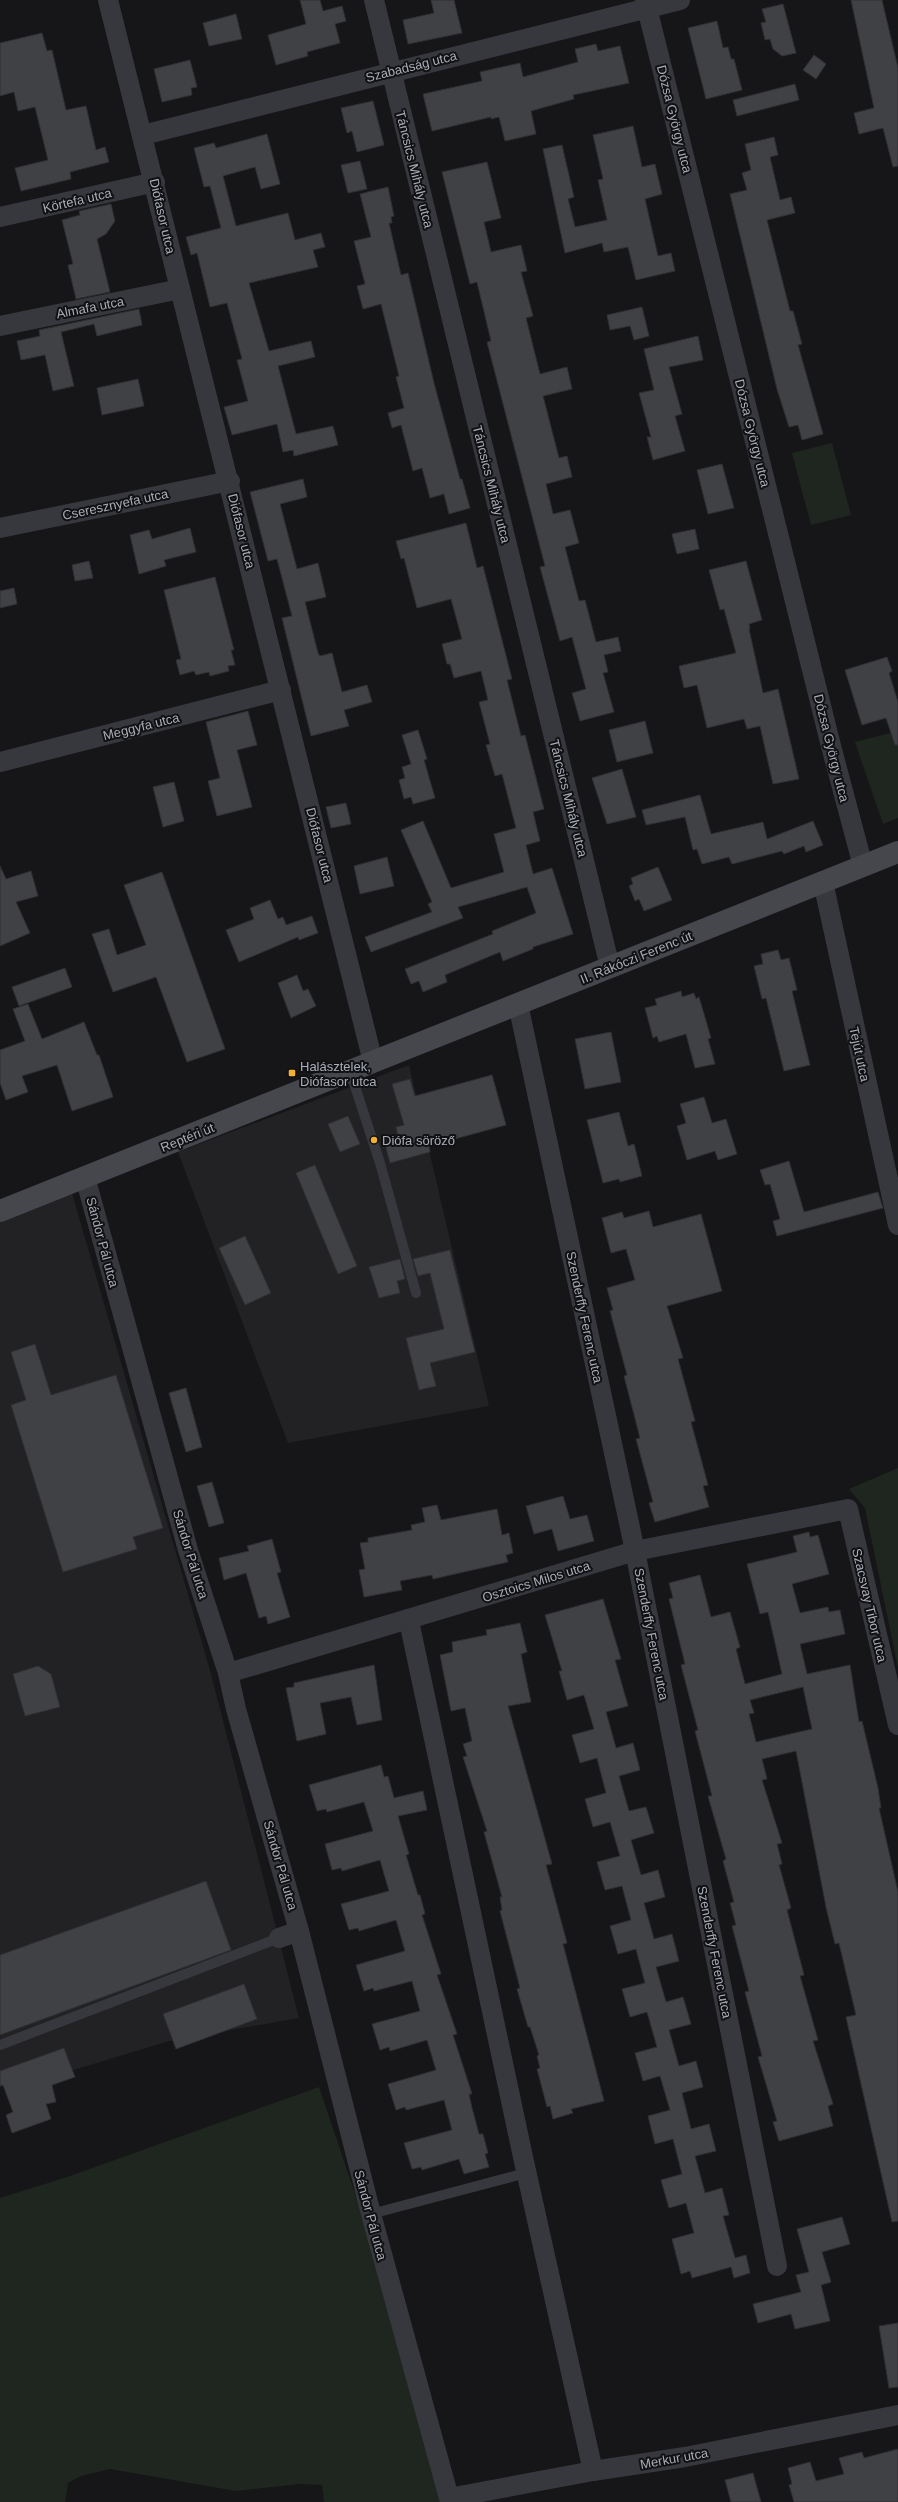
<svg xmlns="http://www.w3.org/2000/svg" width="898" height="2502" viewBox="0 0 898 2502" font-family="Arial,sans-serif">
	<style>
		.built { fill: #222225 }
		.green { fill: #1e261f }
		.building { fill: #404145; stroke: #303034; fill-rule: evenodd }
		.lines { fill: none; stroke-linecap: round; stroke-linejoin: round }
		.lane { stroke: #37383d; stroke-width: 10 }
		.street { stroke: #37383d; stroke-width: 20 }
		.secondary { stroke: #45474d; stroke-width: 22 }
		.poi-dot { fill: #f2b134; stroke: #111113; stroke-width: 1.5 }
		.labels { text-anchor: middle; stroke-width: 4; stroke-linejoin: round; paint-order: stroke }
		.street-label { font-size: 13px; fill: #a8adb8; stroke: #111113 }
		.poi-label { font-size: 13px; fill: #a8adb8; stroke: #111113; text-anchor: start }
	</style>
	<rect width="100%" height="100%" fill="#161618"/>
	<g class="built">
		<polygon points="409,1065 489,1406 288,1443 178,1152"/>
		<polygon points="72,1193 211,1674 299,2018 169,2041 57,2075 0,2075 0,1221"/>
	</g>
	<g class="green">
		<polygon points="832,443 851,515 811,525 792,453"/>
		<polygon points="898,731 898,818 883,824 855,742"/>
		<polygon points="898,1468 898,1668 865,1508 849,1489"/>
		<polygon points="319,2087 364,2220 440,2502 324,2502 322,2485 300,2484 236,2491 110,2469 81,2476 68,2483 65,2502 0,2502 0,2198 67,2177"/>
	</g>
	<g class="building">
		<polygon points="300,0 320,0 323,11 342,6 346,21 335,24 340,43 307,52 308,56 276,65 268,35 306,24"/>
		<polygon points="431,0 454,0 462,33 408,44 403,20 434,13"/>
		<polygon points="851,0 882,0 898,68 898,166 893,167 883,128 859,134 854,113 874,108"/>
		<polygon points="783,4 796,53 782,56 773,49 770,39 765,40 761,23 766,22 762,9"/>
		<polygon points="236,14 242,39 209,46 203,23"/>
		<polygon points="717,21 723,48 728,47 731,59 734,59 742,90 706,99 688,28"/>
		<polygon points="42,33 47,51 52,50 66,110 86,106 96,150 105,147 109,162 70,172 71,179 21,191 15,168 48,160 35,107 18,111 14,92 0,96 0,43"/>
		<polygon points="596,44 598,51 620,46 629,83 573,95 574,99 531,111 536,134 505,141 499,117 491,119 491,117 432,131 423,94 482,81 480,72 520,63 523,77 578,62 575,49"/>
		<polygon points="814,55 826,64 816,79 803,70"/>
		<polygon points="190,60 197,87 191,88 192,95 162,102 154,69"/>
		<polygon points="795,84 799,100 737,116 733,100"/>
		<polygon points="373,101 384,145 357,152 352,131 347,133 341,108"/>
		<polygon points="633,126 642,167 655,164 662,194 645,199 658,256 671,253 675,271 636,280 628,247 604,252 602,243 565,253 543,149 562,145 574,197 568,199 575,227 607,220 598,180 603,179 593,135"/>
		<polygon points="267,134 280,184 261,189 255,167 223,176 236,226 288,213 295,240 321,233 325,247 313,250 318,267 249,283 269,351 311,341 315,357 278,366 296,434 333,426 338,445 294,456 293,450 283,452 277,424 232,435 224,407 248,401 237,360 242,359 227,303 210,307 197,253 191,255 186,237 221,228 210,186 204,187 194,148 214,143 216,148"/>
		<polygon points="774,137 778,155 770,157 780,200 791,197 795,213 767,220 790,311 793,311 802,344 798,345 823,434 802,440 798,425 789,427 777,389 730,194 747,190 742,173 751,170 745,144"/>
		<polygon points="360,161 367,189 348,193 341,165"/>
		<polygon points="487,162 501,218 484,222 491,252 521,245 527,271 521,272 533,316 526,318 540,374 567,367 572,389 543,396 559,458 567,456 572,477 546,484 553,514 570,510 579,543 565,547 579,601 585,600 596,642 618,637 621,651 604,655 608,672 603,673 614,712 580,721 572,693 586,689 572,637 560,641 540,567 545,566 487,342 491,341 477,282 470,284 442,172"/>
		<polygon points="388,187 394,216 391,217 392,223 389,223 401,275 408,273 434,383 460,479 462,479 470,508 449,514 444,494 430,498 422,468 413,471 401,425 392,428 388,413 404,408 396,377 399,376 381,304 363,309 357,286 365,284 354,241 371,237 360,194"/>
		<polygon points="111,204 115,221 106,234 97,239 110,292 76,299 68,265 73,264 62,220 80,215 79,211"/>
		<polygon points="642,307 649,336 634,340 630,326 610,330 607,315"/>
		<polygon points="139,309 142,325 97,336 94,324 61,332 74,386 53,391 45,355 21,360 17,341 40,336 39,330"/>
		<polygon points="698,336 703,360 669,367 682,414 675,416 685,451 653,460 647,437 651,437 639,393 654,390 644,349"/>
		<polygon points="138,379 144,406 102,415 97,388"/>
		<polygon points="722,464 734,508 708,514 697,470"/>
		<polygon points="303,479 307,497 280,504 297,569 318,563 326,597 305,602 318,653 320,656 332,653 342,692 367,685 372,702 344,710 349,726 311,736 282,618 292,616 277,559 268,561 250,492"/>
		<polygon points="466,523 477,568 483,566 512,679 507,680 521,736 525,735 544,809 533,812 540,841 526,845 533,874 552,868 573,934 533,947 533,949 503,961 500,952 445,975 447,982 423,992 419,981 411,984 405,969 493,934 492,931 536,913 527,887 458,907 463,918 371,952 365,937 432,912 428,904 432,902 401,830 423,821 451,888 504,872 494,834 516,828 502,774 495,776 486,745 490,744 479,702 488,700 481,671 454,678 450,664 447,664 442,644 462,639 451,599 417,608 404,558 401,559 396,541"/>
		<polygon points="190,528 196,552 164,560 166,566 139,574 130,535 149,530 152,539"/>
		<polygon points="695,529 699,549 677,554 672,534"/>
		<polygon points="89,561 93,578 75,581 72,565"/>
		<polygon points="746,561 762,620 749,624 750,629 749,629 763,693 778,689 799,779 773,784 760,726 747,729 744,719 707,728 697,685 684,688 679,666 736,653 724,609 720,610 709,570"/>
		<polygon points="215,577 234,650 231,650 235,665 228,666 229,671 210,676 209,672 196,675 194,671 180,675 176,660 181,659 164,590"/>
		<polygon points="14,588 17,604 0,608 0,591"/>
		<polygon points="887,657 892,671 889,673 898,702 898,745 895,745 886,718 862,725 845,670"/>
		<polygon points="248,711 257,745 237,750 252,807 217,816 208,781 220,778 206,722"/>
		<polygon points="645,721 653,753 617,762 609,730"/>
		<polygon points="418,730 427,759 424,760 435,798 413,804 411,797 404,799 399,780 405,778 402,767 411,764 402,735"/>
		<polygon points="622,769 636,817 607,824 592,778"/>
		<polygon points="174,782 184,821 163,827 153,787"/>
		<polygon points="700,795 711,834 763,822 767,839 813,821 823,845 806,852 804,846 784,854 782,851 732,864 729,857 702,864 697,849 693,850 685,817 646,825 642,810"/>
		<polygon points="346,803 351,824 331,828 326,807"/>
		<polygon points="387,857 394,886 360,894 354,866"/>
		<polygon points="0,866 6,879 31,871 38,896 16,902 30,933 0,946"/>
		<polygon points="658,867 672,900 644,911 639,899 635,901 629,886 633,884 631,878"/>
		<polygon points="162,872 225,1049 187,1062 156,977 113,992 92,934 109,929 117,955 146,945 124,885"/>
		<polygon points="270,900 278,919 283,917 286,925 312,916 318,933 299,940 298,937 239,962 226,930 254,919 250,908"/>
		<polygon points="778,950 781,960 789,958 797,990 792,991 810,1065 784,1071 766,998 762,999 754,966 763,964 761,954"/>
		<polygon points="65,968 72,987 19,1006 12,987"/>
		<polygon points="297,975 303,991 308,989 316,1006 291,1018 278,983"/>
		<polygon points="681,991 682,997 694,993 696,999 699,997 711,1038 708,1039 715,1064 695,1068 686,1034 659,1042 657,1036 653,1038 645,1008 657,1005 655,999"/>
		<polygon points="28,1004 42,1039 84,1022 97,1055 99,1055 113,1097 72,1111 57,1065 22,1076 28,1092 6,1100 0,1083 0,1050 25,1041 13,1009"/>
		<polygon points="611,1032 621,1082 585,1089 575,1039"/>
		<polygon points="492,1075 506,1125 429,1146 430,1152 390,1163 385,1144 399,1140 396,1127 404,1125 392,1084 410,1079 415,1096"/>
		<polygon points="704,1097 712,1123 726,1119 737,1154 718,1160 715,1151 687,1160 677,1126 686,1123 680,1104"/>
		<polygon points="619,1112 628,1146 634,1144 642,1176 620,1182 619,1179 603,1183 587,1120"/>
		<polygon points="348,1116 360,1144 340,1152 328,1124"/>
		<polygon points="789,1161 804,1212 878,1192 883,1208 777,1236 773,1221 780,1219 770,1184 765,1185 760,1170"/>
		<polygon points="315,1165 357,1266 338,1274 296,1173"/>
		<polygon points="649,1211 653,1227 701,1214 722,1291 667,1306 683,1358 678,1359 695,1421 691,1422 708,1485 703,1486 709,1507 655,1522 649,1503 653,1502 636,1439 640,1438 624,1376 627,1375 610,1311 613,1310 607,1288 635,1280 626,1249 611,1253 602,1218 622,1212 624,1218"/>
		<polygon points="245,1236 271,1293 245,1305 219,1248"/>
		<polygon points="450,1250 475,1352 430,1363 436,1386 419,1390 406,1338 444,1329 430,1273 418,1276 413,1259"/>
		<polygon points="400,1259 405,1279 397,1281 400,1293 379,1298 369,1267"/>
		<polygon points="35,1344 51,1395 116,1375 163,1528 133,1537 137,1549 63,1572 11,1405 26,1400 11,1352"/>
		<polygon points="186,1388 202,1447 186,1452 169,1393"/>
		<polygon points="212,1482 224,1523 209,1527 197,1486"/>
		<polygon points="563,1496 570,1519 587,1515 594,1541 558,1551 552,1529 534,1534 526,1506"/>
		<polygon points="437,1505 441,1520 497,1509 502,1535 509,1533 513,1553 506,1555 508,1562 433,1579 432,1575 400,1581 402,1590 364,1597 359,1570 365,1569 360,1543 368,1542 368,1538 412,1530 411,1525 425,1522 422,1508"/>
		<path d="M809 1532 810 1537 818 1535 829 1574 792 1584 800 1613 828 1607 829 1612 840 1610 845 1634 800 1644 807 1674 850 1665 859 1722 862 1721 878 1788 881 1808H879L898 1892V2221L892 2222 846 2017 856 2015 839 1943 835 1944 826 1907 796 1751 762 1759 767 1779 762 1780 782 1843 777 1844 782 1864 779 1865 791 1908 787 1910 804 1975 800 1976 818 2040 813 2041 833 2104 828 2106 833 2126 779 2141 773 2122 777 2121 758 2057 762 2056 745 1992 749 1991 732 1926 736 1925 730 1903 734 1902 723 1861 726 1859 708 1796H712L695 1731 698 1730 681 1665 685 1664 669 1599 673 1598 669 1583 700 1575 711 1617 730 1612 740 1647 736 1649 745 1684 782 1674 768 1612 760 1614 747 1564 797 1552 793 1536ZM803 1687 812 1729 756 1742 749 1714 754 1713 750 1700Z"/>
		<polygon points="272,1539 281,1572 277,1573 290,1617 268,1624 266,1616 259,1618 246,1573 224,1580 219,1558 249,1551 247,1546"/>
		<polygon points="603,1599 621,1659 615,1660 628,1706 606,1712 616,1748 633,1743 640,1770 619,1776 629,1811 646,1807 654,1833 631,1840 641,1875 658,1870 665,1897 644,1903 654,1939 672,1934 679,1961 656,1967 666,2002 683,1997 691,2024 669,2030 679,2066 696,2061 703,2087 682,2093 691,2129 709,2124 716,2151 695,2156 705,2193 722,2188 729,2215 723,2216 735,2258 746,2255 750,2273 734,2278 731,2267 692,2278 690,2271 681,2274 672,2239 694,2233 686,2203 669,2208 661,2180 682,2174 673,2139 655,2144 648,2116 670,2110 660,2076 643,2081 635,2053 657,2047 647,2012 630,2017 622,1989 645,1983 636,1949 618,1954 610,1926 631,1920 622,1886 605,1890 597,1862 620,1856 610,1822 593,1827 585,1799 606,1793 597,1758 580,1763 572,1735 594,1729 584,1695 567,1700 559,1671 562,1671 545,1615"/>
		<polygon points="520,1623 527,1652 521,1654 531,1702 508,1706 552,1864 546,1865 567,1943 563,1944 604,2101 571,2109 573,2113 553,2119 550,2106 547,2107 537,2069 540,2068 537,2056 539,2055 530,2027 528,2027 517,1989 520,1988 500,1911 502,1910 500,1897 502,1897 484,1832 487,1831 463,1757 467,1756 463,1744 472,1741 465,1708 451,1711 440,1655 453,1652 452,1642 487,1635 486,1630"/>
		<polygon points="374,1665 382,1720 357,1725 351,1697 320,1703 326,1734 297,1741 286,1688 294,1687 294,1683"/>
		<polygon points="38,1666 51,1674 60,1707 25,1716 13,1674"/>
		<polygon points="381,1765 384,1777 388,1776 394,1798 423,1791 427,1810 398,1816 409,1854 406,1855 418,1895 420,1895 425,1914 422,1915 441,1974 437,1975 457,2034 453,2035 472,2094 469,2094 472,2108 479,2134 483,2134 488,2153 485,2154 489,2167 464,2174 459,2159 422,2170 421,2167 412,2169 404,2143 452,2130 444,2100 406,2110 405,2107 396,2110 388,2084 436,2070 427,2040 390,2051 389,2047 380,2050 372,2024 420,2011 412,1981 374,1991 373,1988 364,1991 356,1965 405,1951 396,1920 359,1931 358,1928 349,1930 341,1904 389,1891 380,1860 342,1871 341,1868 332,1870 325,1844 373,1831 364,1802 327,1812 326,1809 317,1811 309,1785"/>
		<polygon points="206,1881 231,1950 0,2035 0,1955"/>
		<polygon points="244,1984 257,2019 176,2049 163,2014"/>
		<polygon points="64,2048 75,2077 52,2085 56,2102 46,2104 51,2119 12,2133 6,2115 13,2112 3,2085 0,2086 0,2071"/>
		<polygon points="842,2217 850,2244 822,2252 831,2282 821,2285 830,2321 795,2329 791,2314 758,2323 753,2304 801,2292 796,2275 809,2272 797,2229"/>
		<polygon points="898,2323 898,2387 889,2388 879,2326"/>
		<polygon points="898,2449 898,2502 794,2502 789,2485 792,2484 788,2468 810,2462 816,2481 844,2474 839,2458 862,2452 864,2458"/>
		<polygon points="753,2473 761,2502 731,2502 725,2480"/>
	</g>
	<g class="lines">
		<g class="lane">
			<polyline points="350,1071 380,1163 416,1293"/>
			<polyline points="0,2045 279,1938"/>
			<polyline points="371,2214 526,2173"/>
		</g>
		<g class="street">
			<polyline points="108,0 373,1062"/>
			<polyline points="374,0 610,967"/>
			<polyline points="645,0 831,746 863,866"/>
			<polyline points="143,135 680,0"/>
			<polyline points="0,217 155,182"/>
			<polyline points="0,326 180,289"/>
			<polyline points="0,528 230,481"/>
			<polyline points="0,762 281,690"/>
			<polyline points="823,882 898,1225"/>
			<polyline points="518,1004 635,1551 777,2266"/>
			<polyline points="85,1177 188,1550 228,1673 236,1709 299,1931 279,1938"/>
			<polyline points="409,1621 523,2157 593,2471"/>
			<polyline points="228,1673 635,1551 848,1509 898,1725"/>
			<polyline points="299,1931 371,2214 449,2498 593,2471 685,2457 898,2415"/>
		</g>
		<polyline class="secondary" points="0,1211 898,852"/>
	</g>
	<g class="poi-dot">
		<rect x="288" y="1069" width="8" height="8" rx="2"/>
		<circle cx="374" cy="1140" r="4"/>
	</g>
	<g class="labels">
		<g class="street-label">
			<text transform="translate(411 66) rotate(-14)" y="5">Szabadság utca</text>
			<text transform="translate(675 119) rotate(76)" y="5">Dózsa György utca</text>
			<text transform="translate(415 169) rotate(76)" y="5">Táncsics Mihály utca</text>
			<text transform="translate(77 200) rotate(-13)" y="5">Körtefa utca</text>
			<text transform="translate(163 216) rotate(77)" y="5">Diófasor utca</text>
			<text transform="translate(90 307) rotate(-11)" y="5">Almafa utca</text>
			<text transform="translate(753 433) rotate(76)" y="5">Dózsa György utca</text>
			<text transform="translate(492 484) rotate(76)" y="5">Táncsics Mihály utca</text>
			<text transform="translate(115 504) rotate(-12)" y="5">Cseresznyefa utca</text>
			<text transform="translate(242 531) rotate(76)" y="5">Diófasor utca</text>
			<text transform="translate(141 726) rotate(-14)" y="5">Meggyfa utca</text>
			<text transform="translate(832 748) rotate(76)" y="5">Dózsa György utca</text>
			<text transform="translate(569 798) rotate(76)" y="5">Táncsics Mihály utca</text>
			<text transform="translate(320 845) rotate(76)" y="5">Diófasor utca</text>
			<text transform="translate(636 957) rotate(-22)" y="5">II. Rákóczi Ferenc út</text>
			<text transform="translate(860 1054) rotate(78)" y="5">Tejút utca</text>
			<text transform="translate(187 1137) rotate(-22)" y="5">Reptéri út</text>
			<text transform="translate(103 1242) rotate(75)" y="5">Sándor Pál utca</text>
			<text transform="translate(585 1317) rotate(78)" y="5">Szenderffy Ferenc utca</text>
			<text transform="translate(191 1554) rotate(73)" y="5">Sándor Pál utca</text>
			<text transform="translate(536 1581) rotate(-17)" y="5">Osztoics Milos utca</text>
			<text transform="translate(870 1605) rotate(77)" y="5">Szacsvay Tibor utca</text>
			<text transform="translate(652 1634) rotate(79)" y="5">Szenderffy Ferenc utca</text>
			<text transform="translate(281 1865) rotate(74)" y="5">Sándor Pál utca</text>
			<text transform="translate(715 1952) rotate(79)" y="5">Szenderffy Ferenc utca</text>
			<text transform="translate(371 2215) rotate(75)" y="5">Sándor Pál utca</text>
			<text transform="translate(674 2458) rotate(-10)" y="5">Merkur utca</text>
		</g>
		<g class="poi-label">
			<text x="300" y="1071">Halásztelek,<tspan x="300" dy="15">Diófasor utca</tspan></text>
			<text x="382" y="1145">Diófa söröző</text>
		</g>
	</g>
</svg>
